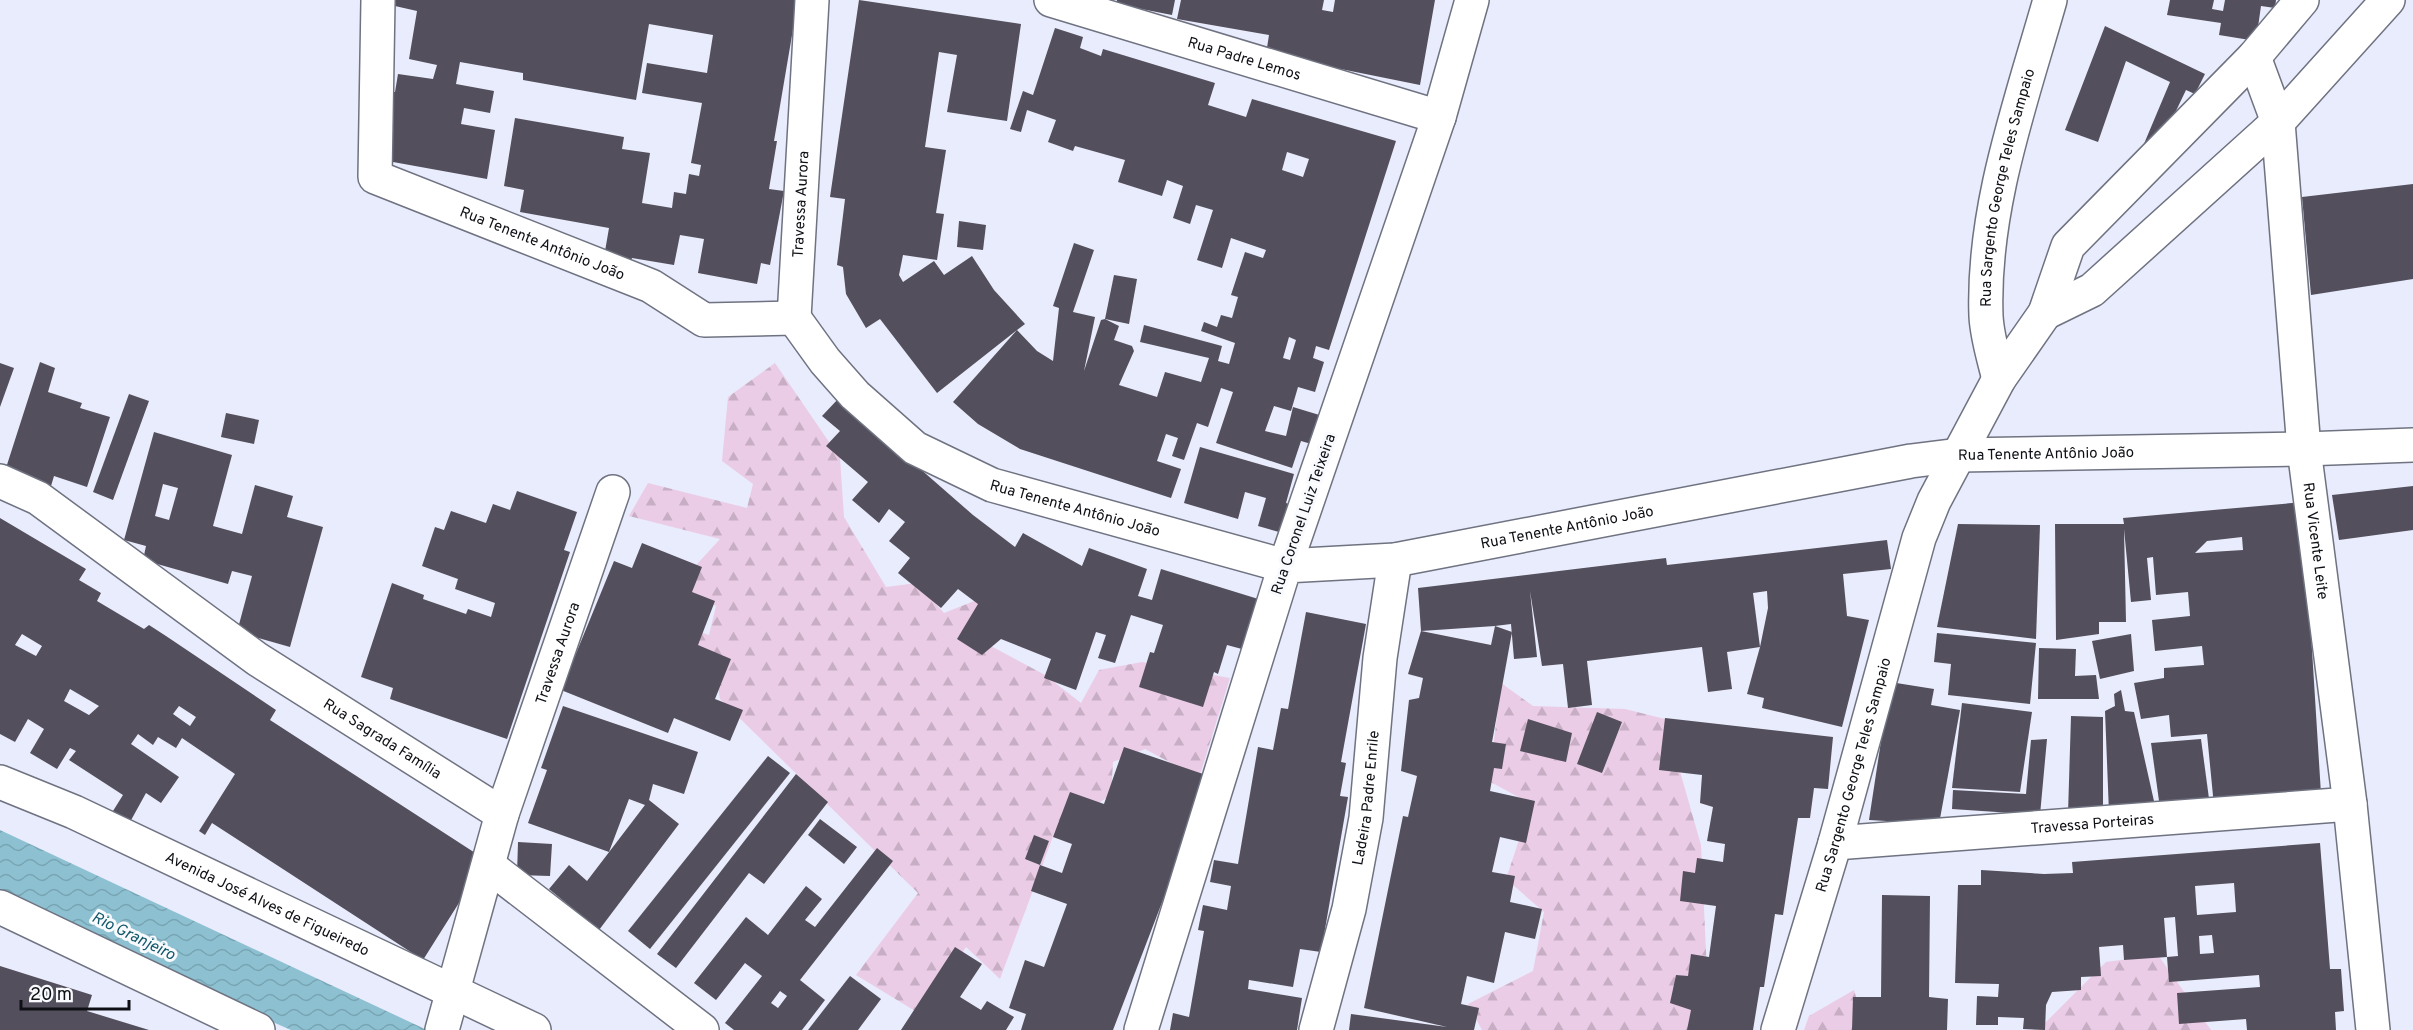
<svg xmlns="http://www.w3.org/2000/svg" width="2413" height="1030" viewBox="0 0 2413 1030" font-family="Overpass,sans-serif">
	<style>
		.forest { fill: url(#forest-firs) }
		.water { fill: url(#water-waves) }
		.building { fill: #544f5c; fill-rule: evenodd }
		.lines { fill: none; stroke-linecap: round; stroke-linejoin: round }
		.minor-casing { stroke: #6f7280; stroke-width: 36 }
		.secondary-casing { stroke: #6f7280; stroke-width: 36 }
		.minor { stroke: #fff; stroke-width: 33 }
		.secondary { stroke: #fff; stroke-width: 33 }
		.labels { text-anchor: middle; stroke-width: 6; stroke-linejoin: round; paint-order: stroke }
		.street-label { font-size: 15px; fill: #0e1015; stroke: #f9fafd }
		.water-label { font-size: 16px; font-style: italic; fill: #12586a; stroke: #f9fafd }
	</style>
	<defs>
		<pattern id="forest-firs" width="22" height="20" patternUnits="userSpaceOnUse" patternTransform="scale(1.5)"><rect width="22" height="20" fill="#ebcce7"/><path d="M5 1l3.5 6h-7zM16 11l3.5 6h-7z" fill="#c8aec5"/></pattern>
		<pattern id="water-waves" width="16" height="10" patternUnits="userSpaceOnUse" patternTransform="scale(1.5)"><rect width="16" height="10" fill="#8dc1d2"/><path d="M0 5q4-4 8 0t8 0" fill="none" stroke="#78a5b3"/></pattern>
	</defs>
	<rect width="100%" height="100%" fill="#e8ecfc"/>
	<g class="forest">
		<polygon points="775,363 840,458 844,517 886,587 917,583 944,613 997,592 989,645 1045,675 1081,703 1099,670 1142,662 1230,678 1199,778 1145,749 1113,762 1111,795 1055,831 1000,979 966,947 920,1014 856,975 918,893 720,699 714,665 663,619 709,635 716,606 677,586 720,539 629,516 648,483 747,508 753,484 722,461 728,397"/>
		<polygon points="1501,683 1533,706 1625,709 1665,719 1701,845 1709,1015 1697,1030 1482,1030 1468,1004 1533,971 1544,912 1506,879 1531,804 1489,781"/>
		<polygon points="2158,955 2211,1030 2038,1030 2106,962"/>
		<polygon points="1854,990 1866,1030 1804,1030 1809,1016"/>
	</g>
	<polygon class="water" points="0,830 427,1030 291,1030 172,978 39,906 0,891"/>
	<g class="building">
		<polygon points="396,0 798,0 774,141 777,141 769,189 784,191 770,265 761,263 757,284 698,273 704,239 680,235 674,265 632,258 631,261 604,257 609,228 520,212 524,190 504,186 515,118 624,137 622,149 650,153 642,203 672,208 674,192 686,194 689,174 699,176 701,165 691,163 702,103 642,93 647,63 707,73 713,35 649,24 636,100 523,80 523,73 460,62 456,84 494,91 490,113 464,108 461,124 495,130 487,179 382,160 391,92 395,92 398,74 433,79 437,65 409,59 417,11 395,6"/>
		<path d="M859 0 1021 24 1007 121 947 112 957 55 939 52 925 147 946 150 936 213 944 214 937 260 903 255 899 275 903 282 934 261 944 275 972 256 994 290 1025 324 1017 330 1037 351 1053 361 1059 308 1053 306 1074 243 1094 250 1073 312 1095 317 1084 371 1101 320 1105 319 1119 326 1114 340 1132 346 1134 351 1119 385 1157 397 1165 372 1201 382 1209 358 1140 342 1144 325 1222 346 1218 361 1229 364 1235 343 1201 331 1204 322 1217 327 1221 315 1232 318 1238 297 1231 295 1245 252 1263 258 1266 250 1231 238 1222 268 1197 260 1213 210 1196 205 1190 224 1173 218 1183 186 1167 180 1162 196 1118 182 1125 160 1075 146 1073 151 1048 142 1056 120 1027 110 1021 132 1010 129 1023 91 1033 95 1055 28 1083 37 1080 48 1101 56 1103 49 1215 83 1208 105 1246 117 1252 99 1396 141 1329 350 1316 346 1313 358 1324 362 1315 392 1298 387 1291 411 1274 406 1265 431 1286 436 1293 407 1326 417 1318 446 1301 441 1292 468 1216 443 1233 392 1221 388 1208 427 1197 423 1184 460 1172 456 1178 438 1166 434 1157 461 1181 469 1171 498 1020 449 978 424 953 402 1017 330 937 393 880 319 866 328 846 294 843 267 837 265 845 199 830 197ZM1287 152 1309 159 1303 177 1282 170ZM1289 337 1296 340 1290 360 1283 358Z"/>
		<polygon points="1117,0 1175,0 1172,15 1116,4"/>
		<polygon points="1181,0 1324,0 1322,10 1333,12 1335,0 1435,0 1420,85 1266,54 1269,35 1177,19"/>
		<polygon points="2170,0 2214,0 2212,9 2223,11 2225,0 2276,0 2275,8 2261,6 2256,41 2219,35 2221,23 2167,15"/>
		<polygon points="2105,26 2205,74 2195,94 2186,90 2175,113 2186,119 2141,151 2170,82 2126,61 2098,142 2065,130"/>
		<polygon points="2413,184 2413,279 2311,295 2302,197"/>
		<polygon points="959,221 986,225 983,250 957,247"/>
		<polygon points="1114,275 1137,279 1129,324 1105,319"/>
		<polygon points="40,362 55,368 48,392 82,403 80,408 110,417 87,487 54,476 51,486 5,471"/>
		<polygon points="0,363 14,368 0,407"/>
		<polygon points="129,394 149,401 113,500 93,492"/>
		<polygon points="839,398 973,515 1015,547 1023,533 1082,566 1089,548 1147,569 1138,596 1152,600 1161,569 1268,602 1253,652 1227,645 1218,674 1214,672 1203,707 1139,687 1150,652 1154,653 1163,625 1131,615 1115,663 1098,658 1106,635 1096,632 1076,690 1044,678 1051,659 1001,639 982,655 957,639 978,604 958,589 941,608 898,573 910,558 889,541 905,522 889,509 879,523 852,500 868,482 826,446 840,431 822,416"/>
		<polygon points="226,413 259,420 254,444 221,437"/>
		<path d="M154 432 232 455 213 526 242 534 255 485 293 496 287 517 323 527 290 647 237 632 252 576 232 571 228 584 143 560 146 546 124 540ZM163 484 178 488 169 520 155 516Z"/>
		<polygon points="1200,447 1294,474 1286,503 1298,507 1290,535 1258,526 1266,498 1245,492 1238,519 1184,503"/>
		<polygon points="2413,486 2413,530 2339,540 2332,495"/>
		<polygon points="517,491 577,512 564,550 570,552 507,739 390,699 393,688 361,677 392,583 424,595 423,599 466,614 468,609 491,617 495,603 455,589 458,579 422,566 435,527 444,530 451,511 486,523 493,504 510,510"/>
		<path d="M2304 502 2313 577 2311 634 2321 794 2214 806 2207 734 2171 737 2169 715 2141 719 2134 683 2164 678V668L2204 665 2202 646 2155 651 2152 620 2190 616 2188 592 2156 595 2153 557 2147 558 2151 600 2131 602 2124 529 2126 622H2099V634L2056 640 2055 524H2124L2123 518ZM2242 537 2243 550 2195 553 2207 541Z"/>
		<path d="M0 518 86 569 79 580 101 593 97 601 144 629 149 625 166 636 276 710 270 720 486 860 423 960 212 823 205 835 199 831 235 774 182 738 176 748 158 737 153 745 138 734 131 744 179 777 161 803 146 793 130 822 113 811 123 795 69 760 76 751 70 748 57 769 30 753 44 729 28 719 15 742 0 734ZM22 634 42 646 36 656 15 645ZM70 689 99 706 89 715 64 701ZM179 706 196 717 190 726 173 714Z"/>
		<polygon points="1958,524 2040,525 2036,639 1937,627"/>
		<path d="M1887 540 1891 569 1843 574 1847 616 1869 620 1842 727 1762 708 1764 698 1747 694 1760 647 1727 652 1732 689 1708 692 1702 647 1587 661 1592 705 1568 708 1563 664 1542 666 1530 591 1537 657 1514 659 1511 624 1495 626 1512 632 1492 742 1506 744 1502 769 1494 768 1490 791 1535 801 1526 843 1500 837 1492 872 1515 876 1510 902 1542 909 1535 939 1505 932 1494 983 1467 976 1461 1004 1479 1008 1474 1030H1349L1351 1014 1447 1027 1364 1008 1403 816 1408 817 1417 776 1401 771 1409 700 1419 698 1423 678 1408 674 1421 631 1491 645 1495 626 1421 631 1418 588 1666 558 1667 565ZM1767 591 1768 608 1760 647 1753 593Z"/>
		<polygon points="642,543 702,567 692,592 715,601 698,645 731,659 715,699 743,710 730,741 674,718 668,733 561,690 614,561 632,568"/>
		<polygon points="1306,612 1366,624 1341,762 1346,763 1340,796 1348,797 1321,952 1300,949 1293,987 1249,980 1248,989 1302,998 1297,1030 1170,1030 1173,1013 1189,1017 1204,931 1198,930 1203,905 1227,910 1231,886 1210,882 1214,860 1238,864 1258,747 1273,750 1281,708 1288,709"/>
		<polygon points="1937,633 2036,643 2030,704 1948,695 1951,664 1934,662"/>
		<polygon points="2131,634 2134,671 2100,679 2092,641"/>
		<polygon points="2039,648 2076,649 2075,676 2096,675 2099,699 2038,699"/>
		<polygon points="1890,682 1934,689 1931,705 1960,710 1939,824 1869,820"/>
		<polygon points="2121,690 2125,711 2134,712 2156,810 2109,813 2105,711 2115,706 2114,694"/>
		<polygon points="1962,703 2032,712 2020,792 1952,788"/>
		<polygon points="563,706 698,752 684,794 653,784 649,800 679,824 599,930 549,889 569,865 587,881 645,805 629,799 609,852 528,823 547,770 541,768"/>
		<polygon points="1597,712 1622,722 1602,773 1577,764"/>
		<polygon points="2071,716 2103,717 2103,814 2068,814"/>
		<polygon points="1665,718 1833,737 1828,789 1814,788 1810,818 1798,818 1783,915 1775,914 1764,987 1760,987 1753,1030 1687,1030 1691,1010 1670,1003 1676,975 1688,976 1691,954 1709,957 1716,906 1680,901 1683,871 1695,873 1697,858 1723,862 1725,844 1707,841 1713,807 1700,803 1702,775 1659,770"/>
		<polygon points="1528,719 1572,733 1566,762 1520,751"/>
		<polygon points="2047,739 2040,815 1952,809 1953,790 2026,794 2031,740"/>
		<polygon points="2201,739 2210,806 2160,808 2151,743"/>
		<polygon points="1124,747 1206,775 1178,851 1181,853 1113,1030 1021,1030 1026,1014 1009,1008 1025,960 1044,967 1067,904 1031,891 1040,865 1062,873 1072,844 1053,837 1070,792 1104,804"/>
		<polygon points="768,756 790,773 650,949 628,931"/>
		<polygon points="796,774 828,802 764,884 749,873 676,968 657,954"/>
		<polygon points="820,819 857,847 844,864 808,835"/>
		<polygon points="1034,835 1049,841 1040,865 1025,859"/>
		<polygon points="518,842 552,844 550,876 517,875"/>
		<path d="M2320 843 2330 969H2341L2344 1011 2335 1012 2336 1030H2247L2246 1019 2179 1024 2177 993 2260 987 2259 975 2169 982 2167 957 2178 956 2175 917 2164 918 2167 957 2124 960 2123 945 2099 947 2101 976 2081 977V990L2052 992 2046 1005 2045 1030 2023 1029 2024 1018 1998 1017V1025H1976L1977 996 1998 997 1999 984 1955 983 1958 885H1981V870L2044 874 2073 873 2072 862ZM2234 883 2236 912 2197 915 2195 886ZM2212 935 2214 953 2200 954 2199 936Z"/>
		<path d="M877 848 893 861 800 980 825 1000 802 1030H734L725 1023 762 976 745 963 716 1000 694 983 746 917 768 935 806 886 822 899 805 920 815 927ZM780 991 787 996 778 1008 771 1003Z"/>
		<polygon points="1882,895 1930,896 1929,997 1948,999 1947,1030 1852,1030 1853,997 1881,997"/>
		<polygon points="955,947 982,964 960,997 981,1010 987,1001 1014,1017 1006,1030 901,1030"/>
		<polygon points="0,966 92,995 87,1011 149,1030 0,1030"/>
		<polygon points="850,976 881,999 858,1030 808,1030"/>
	</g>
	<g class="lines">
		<defs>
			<g id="minor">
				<path id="s1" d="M378 0 375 177 651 286 704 320 794 318"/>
				<path id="s2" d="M1051 0 1439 117"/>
				<path id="s3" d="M2254 57 2278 122 2304 449 2350 804 2373 1030"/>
				<path id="s4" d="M794 318 825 361 855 395 915 448 992 485 1285 566 1439 117 1472 0"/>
				<path id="s5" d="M794 318 812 0"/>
				<path id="s6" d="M1999 379C1994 359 1987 337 1986 316 1982 209 2021 102 2050 0"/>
				<path id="s7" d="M1959 455 2304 449 2413 445"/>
				<path id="s8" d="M0 481 38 498 257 659 502 814 442 1030"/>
				<path id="s9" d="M0 782 74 812 534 1030"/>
				<path id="s10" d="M502 814 613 492"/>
				<path id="s11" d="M1835 843 2350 804"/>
				<polyline points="489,866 702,1030"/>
				<polyline points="0,907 258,1030"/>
				<path id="s12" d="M1316 1030 1349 909 1366 818 1380 658 1395 560"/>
			</g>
			<g id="secondary">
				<polyline points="2045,313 2092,290 2278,122 2388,0"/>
				<path id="s13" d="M1141 1030 1285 566 1395 560 1911 461 1959 455"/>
				<path id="s14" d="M1778 1030 1835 843 1919 538 1934 501 1999 379 2045 313 2068 246 2254 57 2302 0"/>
			</g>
		</defs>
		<use href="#minor" class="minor-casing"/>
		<use href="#secondary" class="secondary-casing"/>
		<use href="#minor" class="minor"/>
		<use href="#secondary" class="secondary"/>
	</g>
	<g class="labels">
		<g class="street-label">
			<text dy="5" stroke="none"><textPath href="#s2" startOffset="202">Rua Padre Lemos</textPath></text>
			<text dy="5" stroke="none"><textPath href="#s6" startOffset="195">Rua Sargento George Teles Sampaio</textPath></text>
			<text dy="5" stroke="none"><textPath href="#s5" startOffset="114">Travessa Aurora</textPath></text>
			<text dy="5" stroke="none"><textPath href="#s1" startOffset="357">Rua Tenente Antônio João</textPath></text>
			<text dy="5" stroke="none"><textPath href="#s7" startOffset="87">Rua Tenente Antônio João</textPath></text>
			<text dy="5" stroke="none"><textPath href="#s4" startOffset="350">Rua Tenente Antônio João</textPath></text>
			<text transform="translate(1303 514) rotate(-71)" y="5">Rua Coronel Luiz Teixeira</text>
			<text dy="5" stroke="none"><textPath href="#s13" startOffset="771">Rua Tenente Antônio João</textPath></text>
			<text dy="5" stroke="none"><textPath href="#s3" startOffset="490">Rua Vicente Leite</textPath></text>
			<text dy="5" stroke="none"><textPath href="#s10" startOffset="170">Travessa Aurora</textPath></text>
			<text dy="5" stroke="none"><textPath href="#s8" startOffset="462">Rua Sagrada Família</textPath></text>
			<text dy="5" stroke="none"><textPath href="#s14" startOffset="266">Rua Sargento George Teles Sampaio</textPath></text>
			<text dy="5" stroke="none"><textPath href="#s12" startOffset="238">Ladeira Padre Enrile</textPath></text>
			<text dy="5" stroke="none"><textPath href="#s11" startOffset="258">Travessa Porteiras</textPath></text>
			<text dy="5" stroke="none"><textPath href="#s9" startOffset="294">Avenida José Alves de Figueiredo</textPath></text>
		</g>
		<g class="water-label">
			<text transform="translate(134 935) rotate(26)" y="6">Rio Granjeiro</text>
		</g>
	</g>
	<path d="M21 1000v9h108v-9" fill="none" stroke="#0e1015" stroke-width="3"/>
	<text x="30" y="1000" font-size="18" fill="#0e1015" stroke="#f9fafd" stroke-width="4.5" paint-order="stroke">20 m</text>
</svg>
